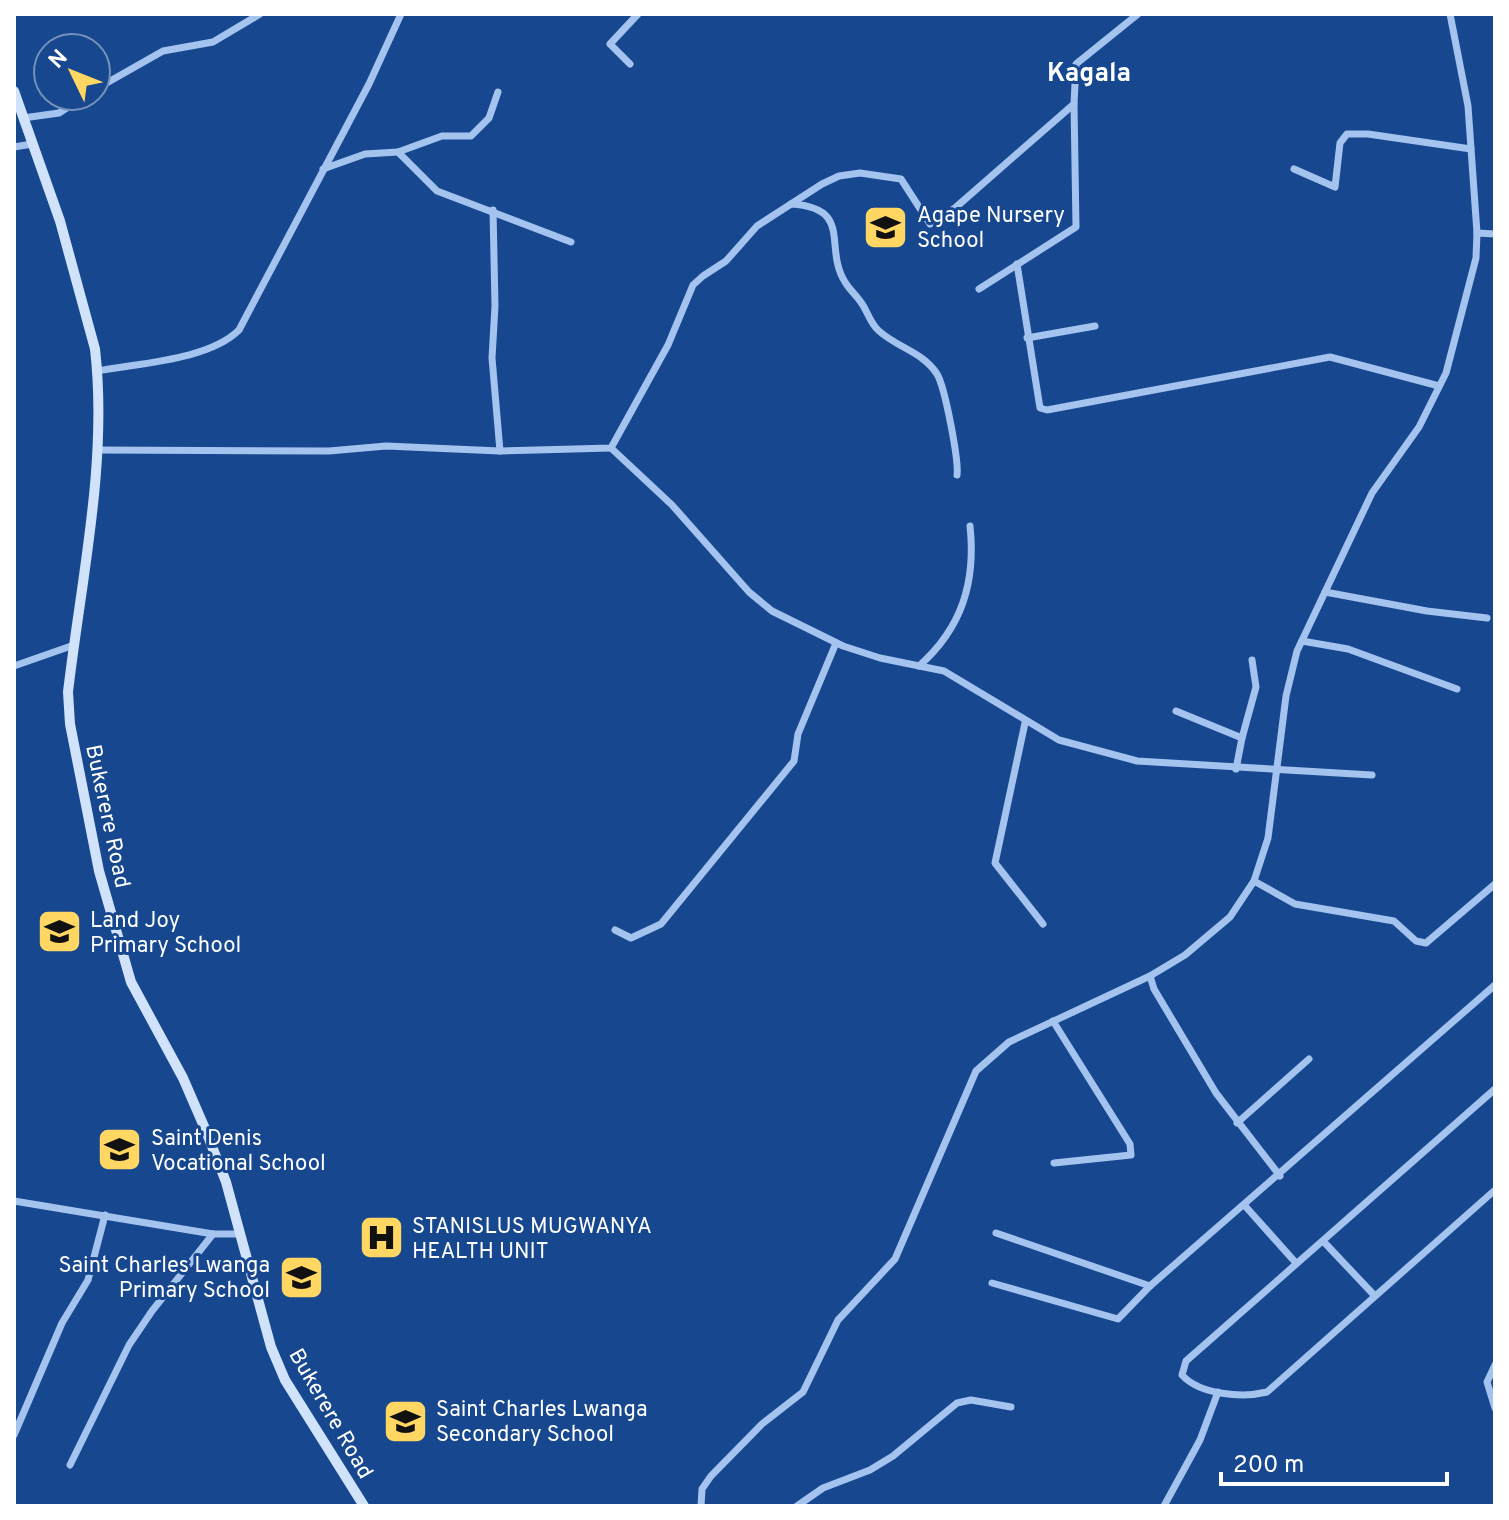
<svg xmlns="http://www.w3.org/2000/svg" width="1509" height="1520" viewBox="0 0 1509 1520" font-family="Overpass,sans-serif">
	<style>
		.lines { fill: none; stroke-linecap: round; stroke-linejoin: round }
		.street { stroke: #a4c3ef; stroke-width: 7 }
		.secondary { stroke: #d1e2fb; stroke-width: 10 }
		.labels { text-anchor: middle; stroke-width: 6; stroke-linejoin: round; paint-order: stroke }
		.poi-label { font-size: 22px; fill: #fff; stroke: #17488f; text-anchor: start }
		.street-label { font-size: 22px; fill: #fff; stroke: #17488f }
		.quarter-label { font-size: 26px; font-weight: bold; fill: #fff; stroke: #17488f }
	</style>
	<rect width="100%" height="100%" fill="#17488f"/>
	<g class="lines">
		<g class="street">
			<polyline points="630,64 610,44 638,14"/>
			<polyline points="96,89 163,51 213,42 260,14"/>
			<polyline points="23,118 59,113 85,96"/>
			<polyline points="14,147 32,144"/>
			<polyline points="398,152 437,191 571,242"/>
			<polyline points="323,169 365,154 398,152 442,136 471,136 489,118 498,92"/>
			<polyline points="1294,169 1335,187 1340,143 1347,134 1368,134 1471,149"/>
			<path d="M791 204C854 208 823 247 845 282 849 289 855 294 860 301 868 311 869 322 879 331 898 348 923 352 937 374 945 387 959 461 957 475"/>
			<polyline points="493,210 495,306 492,358 500,451"/>
			<polyline points="1477,233 1495,234"/>
			<polyline points="1017,264 1040,408 1047,410 1330,357 1439,386"/>
			<polyline points="979,289 1076,227 1074,104"/>
			<polyline points="1027,338 1095,326"/>
			<path d="M97 371C139 363 209 360 239 330L369 84 401 14"/>
			<polyline points="611,448 672,505 749,592 772,611 843,646 880,658 944,671 1059,740 1137,761 1372,775"/>
			<polyline points="97,450 329,451 386,446 500,451 611,448 668,345 693,285 703,276 726,261 757,226 822,184 839,176 860,173 901,179 930,224 955,208 1074,104 1076,64 1138,14"/>
			<polyline points="1325,592 1427,611 1487,618"/>
			<polyline points="1302,641 1348,649 1457,689"/>
			<polyline points="14,666 74,645"/>
			<path d="M919 666C962 628 976 582 970 526"/>
			<polyline points="1176,711 1242,738 1236,769"/>
			<polyline points="1025,723 995,863 1043,924"/>
			<polyline points="1242,738 1256,687 1252,660"/>
			<polyline points="1254,881 1295,904 1394,921 1416,941 1426,943 1495,884"/>
			<polyline points="615,930 631,938 661,924 794,761 798,734 836,643"/>
			<polyline points="1150,976 1154,989 1216,1093 1280,1176"/>
			<polyline points="1053,1021 1130,1144 1131,1155 1054,1163"/>
			<path d="M1495 1089 1186 1361 1182 1375C1200 1395 1243 1398 1267 1392L1495 1190"/>
			<polyline points="1237,1123 1309,1059"/>
			<polyline points="14,1201 213,1234 241,1234"/>
			<polyline points="1246,1207 1296,1263"/>
			<polyline points="996,1233 1150,1286"/>
			<polyline points="1323,1241 1374,1295"/>
			<polyline points="992,1283 1118,1319 1150,1286 1495,985"/>
			<polyline points="1495,1365 1487,1382 1495,1408"/>
			<polyline points="14,1435 62,1323 88,1280 105,1215"/>
			<polyline points="70,1465 129,1345 152,1311 213,1234"/>
			<polyline points="701,1506 702,1489 711,1476 762,1424 803,1392 838,1320 895,1259 976,1071 1009,1042 1150,976 1185,955 1230,917 1254,881 1268,838 1286,696 1297,651 1372,493 1419,427 1446,373 1476,258 1477,233 1468,106 1450,14"/>
			<polyline points="797,1506 823,1488 870,1470 893,1456 957,1403 971,1400 1011,1407"/>
			<polyline points="1164,1506 1200,1440 1218,1392"/>
		</g>
		<path class="secondary" d="M14 91 60 221 95 349C108 462 81 580 68 692L70 724 99 871 131 982 183 1078 206 1131 226 1182 271 1347 285 1380 364 1506"/>
	</g>
	<defs>
		<symbol id="school-square" viewBox="-11 -11 22 22"><rect x="-9" y="-9" width="18" height="18" rx="4" fill="#ffd762" stroke="#17488f"/><path d="M0-5L7-2L0 1L-7-2ZM-4 1L0 2.5L4 1V4Q0 6-4 4Z" fill="#111"/></symbol>
		<symbol id="hospital-square" viewBox="-11 -11 22 22"><rect x="-9" y="-9" width="18" height="18" rx="4" fill="#ffd762" stroke="#17488f"/><path d="M-5-5h3v3.5h4V-5h3V5h-3V1.5h-4V5h-3Z" fill="#111"/></symbol>
	</defs>
	<g fill-rule="evenodd">
		<use href="#school-square" x="860" y="202" width="51" height="51"/>
		<use href="#school-square" x="34" y="906" width="51" height="51"/>
		<use href="#school-square" x="94" y="1124" width="51" height="51"/>
		<use href="#hospital-square" x="356" y="1212" width="51" height="51"/>
		<use href="#school-square" x="276" y="1252" width="51" height="51"/>
		<use href="#school-square" x="380" y="1396" width="51" height="51"/>
	</g>
	<g class="labels">
		<g class="poi-label">
			<text x="917" y="222">Agape Nursery<tspan x="917" dy="25">School</tspan></text>
			<text x="90" y="927">Land Joy<tspan x="90" dy="25">Primary School</tspan></text>
			<text x="151" y="1145">Saint Denis<tspan x="151" dy="25">Vocational School</tspan></text>
			<text x="412" y="1233">STANISLUS MUGWANYA<tspan x="412" dy="25">HEALTH UNIT</tspan></text>
			<text x="270" y="1272" text-anchor="end">Saint Charles Lwanga<tspan x="270" dy="25">Primary School</tspan></text>
			<text x="436" y="1416">Saint Charles Lwanga<tspan x="436" dy="25">Secondary School</tspan></text>
		</g>
		<g class="street-label">
			<text transform="translate(109 816) rotate(78)" y="8">Bukerere Road</text>
			<text transform="translate(332 1413) rotate(60)" y="8">Bukerere Road</text>
		</g>
		<g class="quarter-label">
			<text x="1089" y="81">Kagala</text>
		</g>
	</g>
	<rect width="1509" height="1520" fill="none" stroke="#ffffff" stroke-width="32"/>
	<g transform="translate(72 72) rotate(313)"><circle r="38" fill="#17488f" stroke="#7491bc" stroke-width="2"/>
	<path d="M0-6L14 30L0 20L-14 30Z" fill="#ffd762"/>
	<text y="-12" font-size="22" font-weight="bold" text-anchor="middle" fill="#ffffff">N</text>
	</g>
	<path d="M1221 1472v12h226v-12" fill="none" stroke="#ffffff" stroke-width="4"/>
	<text x="1233" y="1472" font-size="24" fill="#ffffff" stroke="#17488f" stroke-width="6" paint-order="stroke">200 m</text>
</svg>
